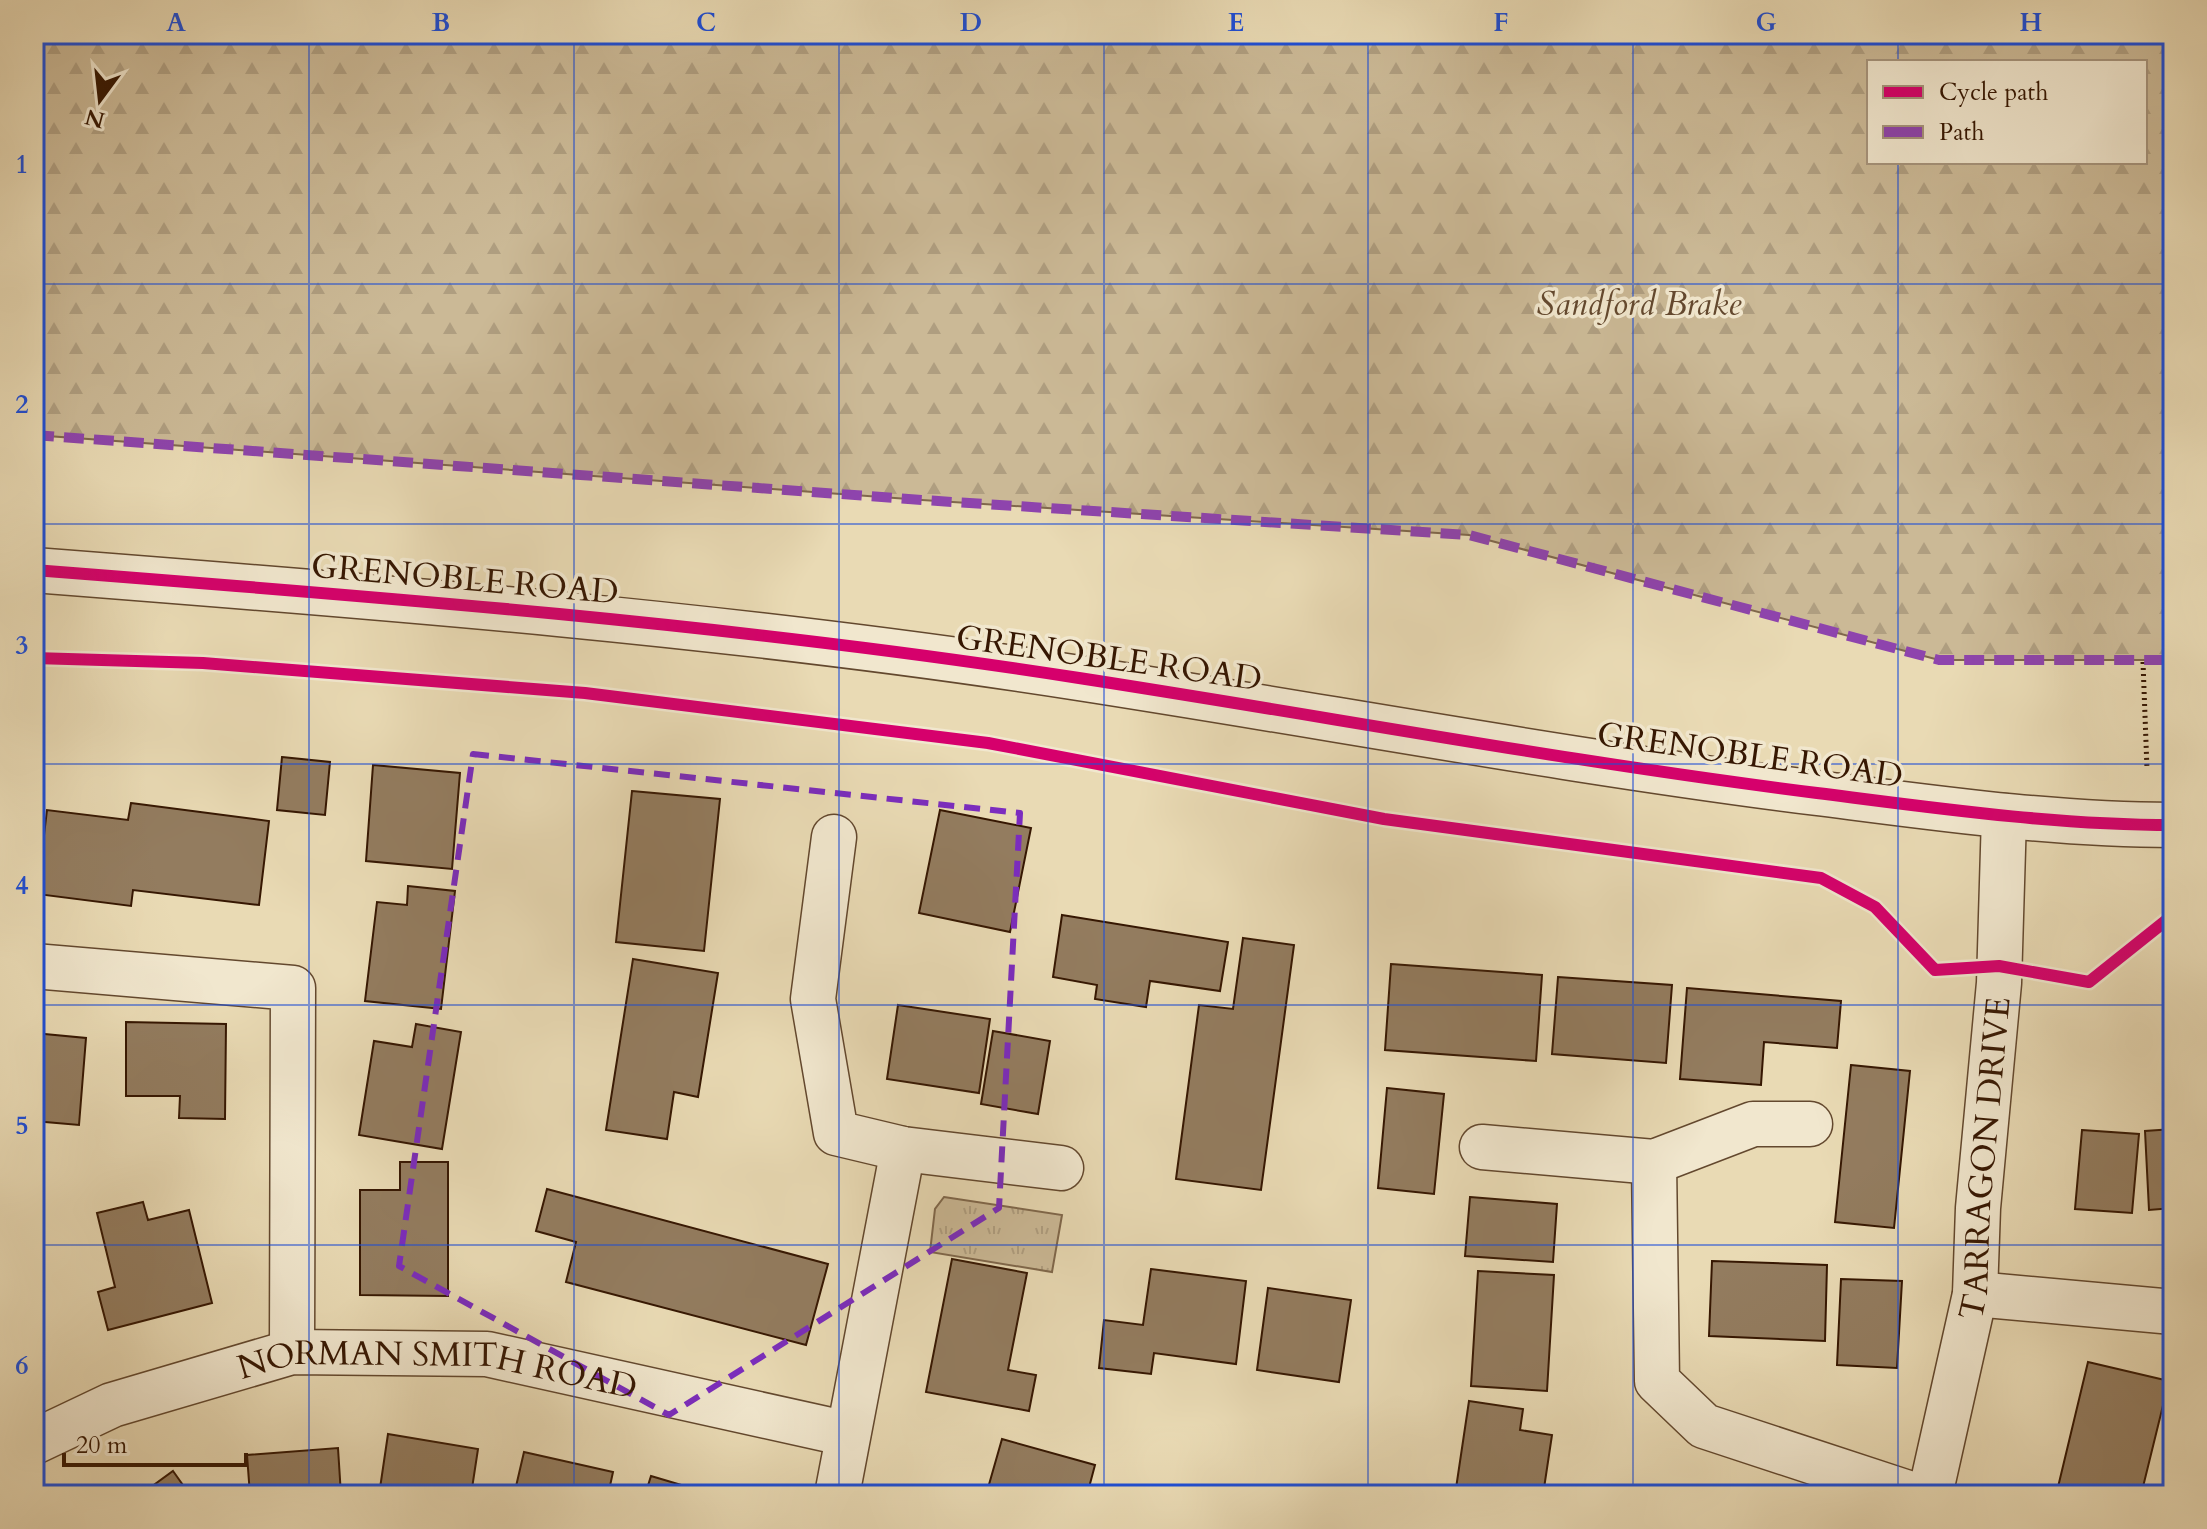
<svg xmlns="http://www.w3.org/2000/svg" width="2207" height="1529" viewBox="0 0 2207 1529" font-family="Cardo,serif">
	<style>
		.grass { fill: url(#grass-tufts); stroke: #80684c; stroke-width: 2 }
		.forest { fill: url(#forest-firs); stroke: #80684c; stroke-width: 2; fill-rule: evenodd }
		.building { fill: #937c5f; stroke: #361702; stroke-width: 2 }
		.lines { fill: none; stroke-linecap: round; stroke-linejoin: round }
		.minor-casing { stroke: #63482e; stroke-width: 47 }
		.path { stroke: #361702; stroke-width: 5; stroke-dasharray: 2 4; stroke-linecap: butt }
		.minor { stroke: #f1e7ce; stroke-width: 44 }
		.quiet { stroke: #8e44ad; stroke-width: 10; stroke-dasharray: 20 10; stroke-linecap: butt }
		.cycleway-casing { stroke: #f1e7ce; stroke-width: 17 }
		.cycleway { stroke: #d6006c; stroke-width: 12 }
		.marked { fill: none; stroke: #7b2cbf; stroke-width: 6; stroke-dasharray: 16 10; stroke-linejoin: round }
		.grid { fill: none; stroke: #1d4ed8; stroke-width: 2; stroke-opacity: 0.55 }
		.labels { text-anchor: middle; stroke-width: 7; stroke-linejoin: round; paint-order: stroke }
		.park-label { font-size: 34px; font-style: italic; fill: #63482e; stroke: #f1e7ce }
		.street-label { font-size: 34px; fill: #361702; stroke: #f1e7ce }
		.neatline { fill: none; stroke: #1d4ed8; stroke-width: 3 }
		.grid-label { font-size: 26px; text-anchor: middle; font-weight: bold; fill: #1d4ed8 }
	</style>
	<defs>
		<pattern id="grass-tufts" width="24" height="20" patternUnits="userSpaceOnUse" patternTransform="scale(2)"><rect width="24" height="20" fill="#cbb996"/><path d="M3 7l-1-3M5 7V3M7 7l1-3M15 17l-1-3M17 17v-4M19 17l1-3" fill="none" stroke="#af9e80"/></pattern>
		<pattern id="forest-firs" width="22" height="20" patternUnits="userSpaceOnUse" patternTransform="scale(2)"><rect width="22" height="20" fill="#cbb996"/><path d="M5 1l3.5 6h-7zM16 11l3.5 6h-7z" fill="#af9e80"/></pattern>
	</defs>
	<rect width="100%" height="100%" fill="#e9dab4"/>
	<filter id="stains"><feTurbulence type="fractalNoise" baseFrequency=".0025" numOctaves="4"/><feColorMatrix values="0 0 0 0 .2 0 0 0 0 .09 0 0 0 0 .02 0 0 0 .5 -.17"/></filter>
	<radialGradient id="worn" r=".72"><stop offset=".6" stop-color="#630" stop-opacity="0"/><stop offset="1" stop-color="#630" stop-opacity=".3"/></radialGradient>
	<polygon class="grass" points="944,1197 1062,1215 1052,1272 930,1252 935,1209"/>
	<path class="forest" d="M34 34H2173V660H1939L1469 535 922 500 34 435ZM1869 62H2145V162H1869Z"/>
	<g class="building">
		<polygon points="282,757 330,762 325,815 277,810"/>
		<polygon points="373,765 460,773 452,869 366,861"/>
		<polygon points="632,791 720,799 704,951 616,942"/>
		<polygon points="131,803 269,821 259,905 133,890 131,906 37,894 47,810 128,820"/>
		<polygon points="940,810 1031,828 1010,932 919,913"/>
		<polygon points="408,886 455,891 441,1009 365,1001 377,902 407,905"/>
		<polygon points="1062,915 1228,942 1220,991 1150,981 1146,1007 1095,999 1097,985 1053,977"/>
		<polygon points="1243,938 1294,945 1261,1190 1176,1179 1199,1005 1233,1009"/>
		<polygon points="633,959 718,973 698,1097 674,1092 667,1139 606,1130"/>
		<polygon points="1391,964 1542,975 1536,1061 1385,1050"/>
		<polygon points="1558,977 1672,985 1666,1063 1552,1054"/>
		<polygon points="1687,988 1841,1001 1837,1048 1764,1042 1761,1085 1680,1079"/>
		<polygon points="898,1005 990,1019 979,1093 887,1079"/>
		<polygon points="126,1022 226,1024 225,1119 179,1118 180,1096 126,1096"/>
		<polygon points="416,1024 461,1032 442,1149 359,1135 374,1041 412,1047"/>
		<polygon points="993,1031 1050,1041 1038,1114 981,1104"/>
		<polygon points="34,1033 86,1038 79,1125 34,1121"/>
		<polygon points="1851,1065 1910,1071 1894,1228 1835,1222"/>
		<polygon points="1387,1088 1444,1094 1434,1194 1378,1188"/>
		<polygon points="2173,1129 2173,1208 2149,1210 2145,1131"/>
		<polygon points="2082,1130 2139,1134 2132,1213 2075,1209"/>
		<polygon points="400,1162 448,1162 448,1296 360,1295 360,1190 400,1190"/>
		<polygon points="547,1189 828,1264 806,1345 566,1282 576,1242 536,1231"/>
		<polygon points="1470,1197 1557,1204 1553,1262 1465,1256"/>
		<polygon points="143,1202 148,1220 189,1210 212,1303 108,1330 98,1292 115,1287 97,1213"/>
		<polygon points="952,1259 1027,1273 1008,1370 1036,1375 1029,1411 926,1392"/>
		<polygon points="1712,1261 1827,1265 1825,1341 1709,1336"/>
		<polygon points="1151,1269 1246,1281 1236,1364 1154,1353 1151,1374 1099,1368 1104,1320 1143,1325"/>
		<polygon points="1478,1271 1554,1275 1547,1391 1471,1386"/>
		<polygon points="1841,1279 1902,1281 1897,1368 1837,1365"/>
		<polygon points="1268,1288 1351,1300 1339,1382 1257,1370"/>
		<polygon points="2088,1362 2169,1381 2141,1495 2090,1495 2058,1487"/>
		<polygon points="1469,1401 1523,1409 1520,1430 1552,1435 1543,1495 1455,1495"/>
		<polygon points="388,1434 478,1449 471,1495 379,1495"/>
		<polygon points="1002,1439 1095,1465 1087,1495 986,1495"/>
		<polygon points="338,1448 341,1495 250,1495 247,1455"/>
		<polygon points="524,1452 613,1472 608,1495 514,1495"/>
		<polygon points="173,1471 190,1495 140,1495"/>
		<polygon points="651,1476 715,1495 645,1495"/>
	</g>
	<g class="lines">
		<defs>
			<g id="minor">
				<path d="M34 570C383 597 733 624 1079 678 1325 716 1570 762 1817 793 1935 808 2054 825 2173 825"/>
				<polyline points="834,837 813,999 836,1133 903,1149 1061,1168"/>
				<polyline points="34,966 293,988 292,1352"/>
				<polyline points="1482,1147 1654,1162 1753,1124 1810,1124"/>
				<polyline points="1654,1162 1657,1381 1704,1426 1914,1495"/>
				<polyline points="1975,1294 2173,1312"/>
				<path id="s1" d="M34 1442 112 1405 292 1352 487 1354 848 1434"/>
				<polyline points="837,1495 903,1149"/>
				<path id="s2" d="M1930 1495 1975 1294 1978 1208 1999 983 2004 816"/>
			</g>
		</defs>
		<use href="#minor" class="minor-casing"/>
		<polyline class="path" points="2143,662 2147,769"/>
		<use href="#minor" class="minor"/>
		<polyline class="quiet" points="34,435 922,500 1469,535 1939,660 2173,660"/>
		<defs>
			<g id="cycleway">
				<path d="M34 570C383 597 733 624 1079 678 1325 716 1570 762 1817 793 1935 808 2054 825 2173 825"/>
				<polyline points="34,658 203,663 585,693 988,743 1384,819 1821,878 1875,907 1935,970 1999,966 2089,982 2173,915"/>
			</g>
		</defs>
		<use href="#cycleway" class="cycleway-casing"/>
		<use href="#cycleway" class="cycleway"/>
	</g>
	<path class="marked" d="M473 754 1020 813 999 1208 669 1415 399 1266Z"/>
	<path class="grid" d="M309 34V1495M574 34V1495M839 34V1495M1104 34V1495M1368 34V1495M1633 34V1495M1898 34V62M1898 162V1495M34 284H2173M34 524H2173M34 764H2173M34 1005H2173M34 1245H2173"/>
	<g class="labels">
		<g class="park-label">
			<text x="1639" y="315">Sandford Brake</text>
		</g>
		<g class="street-label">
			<text transform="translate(465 578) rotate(5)" y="12">GRENOBLE ROAD</text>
			<text transform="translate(1109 657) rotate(8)" y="12">GRENOBLE ROAD</text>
			<text transform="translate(1750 754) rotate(8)" y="12">GRENOBLE ROAD</text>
			<text dy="12" stroke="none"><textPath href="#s2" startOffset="342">TARRAGON DRIVE</textPath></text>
			<text dy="12" stroke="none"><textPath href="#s1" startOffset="420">NORMAN SMITH ROAD</textPath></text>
		</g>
	</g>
	<rect width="2207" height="1529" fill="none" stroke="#e9dab4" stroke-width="88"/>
	<rect x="1867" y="60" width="280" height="104" fill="#f1e7ce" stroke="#a6947c" stroke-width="2"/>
	<rect x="1883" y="86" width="40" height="12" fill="#d6006c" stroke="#a6947c" stroke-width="2"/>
	<text x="1939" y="100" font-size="24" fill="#361702">Cycle path</text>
	<rect x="1883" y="126" width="40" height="12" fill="#8e44ad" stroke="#a6947c" stroke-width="2"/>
	<text x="1939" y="140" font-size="24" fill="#361702">Path</text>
	<g transform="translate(100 100) rotate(195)" stroke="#f1e7ce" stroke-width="6" paint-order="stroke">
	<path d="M0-6L14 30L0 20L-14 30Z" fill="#361702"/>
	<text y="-12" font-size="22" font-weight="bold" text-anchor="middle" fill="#361702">N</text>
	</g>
	<path d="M64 1453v12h182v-12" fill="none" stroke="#361702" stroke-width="4"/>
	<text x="76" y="1453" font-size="24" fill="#361702" stroke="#f1e7ce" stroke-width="6" paint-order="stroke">20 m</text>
	<rect x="44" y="44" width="2119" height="1441" class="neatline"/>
	<g class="grid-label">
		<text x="176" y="31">A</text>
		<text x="441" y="31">B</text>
		<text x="706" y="31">C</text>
		<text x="971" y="31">D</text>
		<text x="1236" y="31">E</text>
		<text x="1501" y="31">F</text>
		<text x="1766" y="31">G</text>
		<text x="2031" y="31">H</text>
		<text x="22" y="173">1</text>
		<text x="22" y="413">2</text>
		<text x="22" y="654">3</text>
		<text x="22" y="894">4</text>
		<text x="22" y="1134">5</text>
		<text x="22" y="1374">6</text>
	</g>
	<rect width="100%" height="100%" filter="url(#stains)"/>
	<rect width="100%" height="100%" fill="url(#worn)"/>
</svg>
